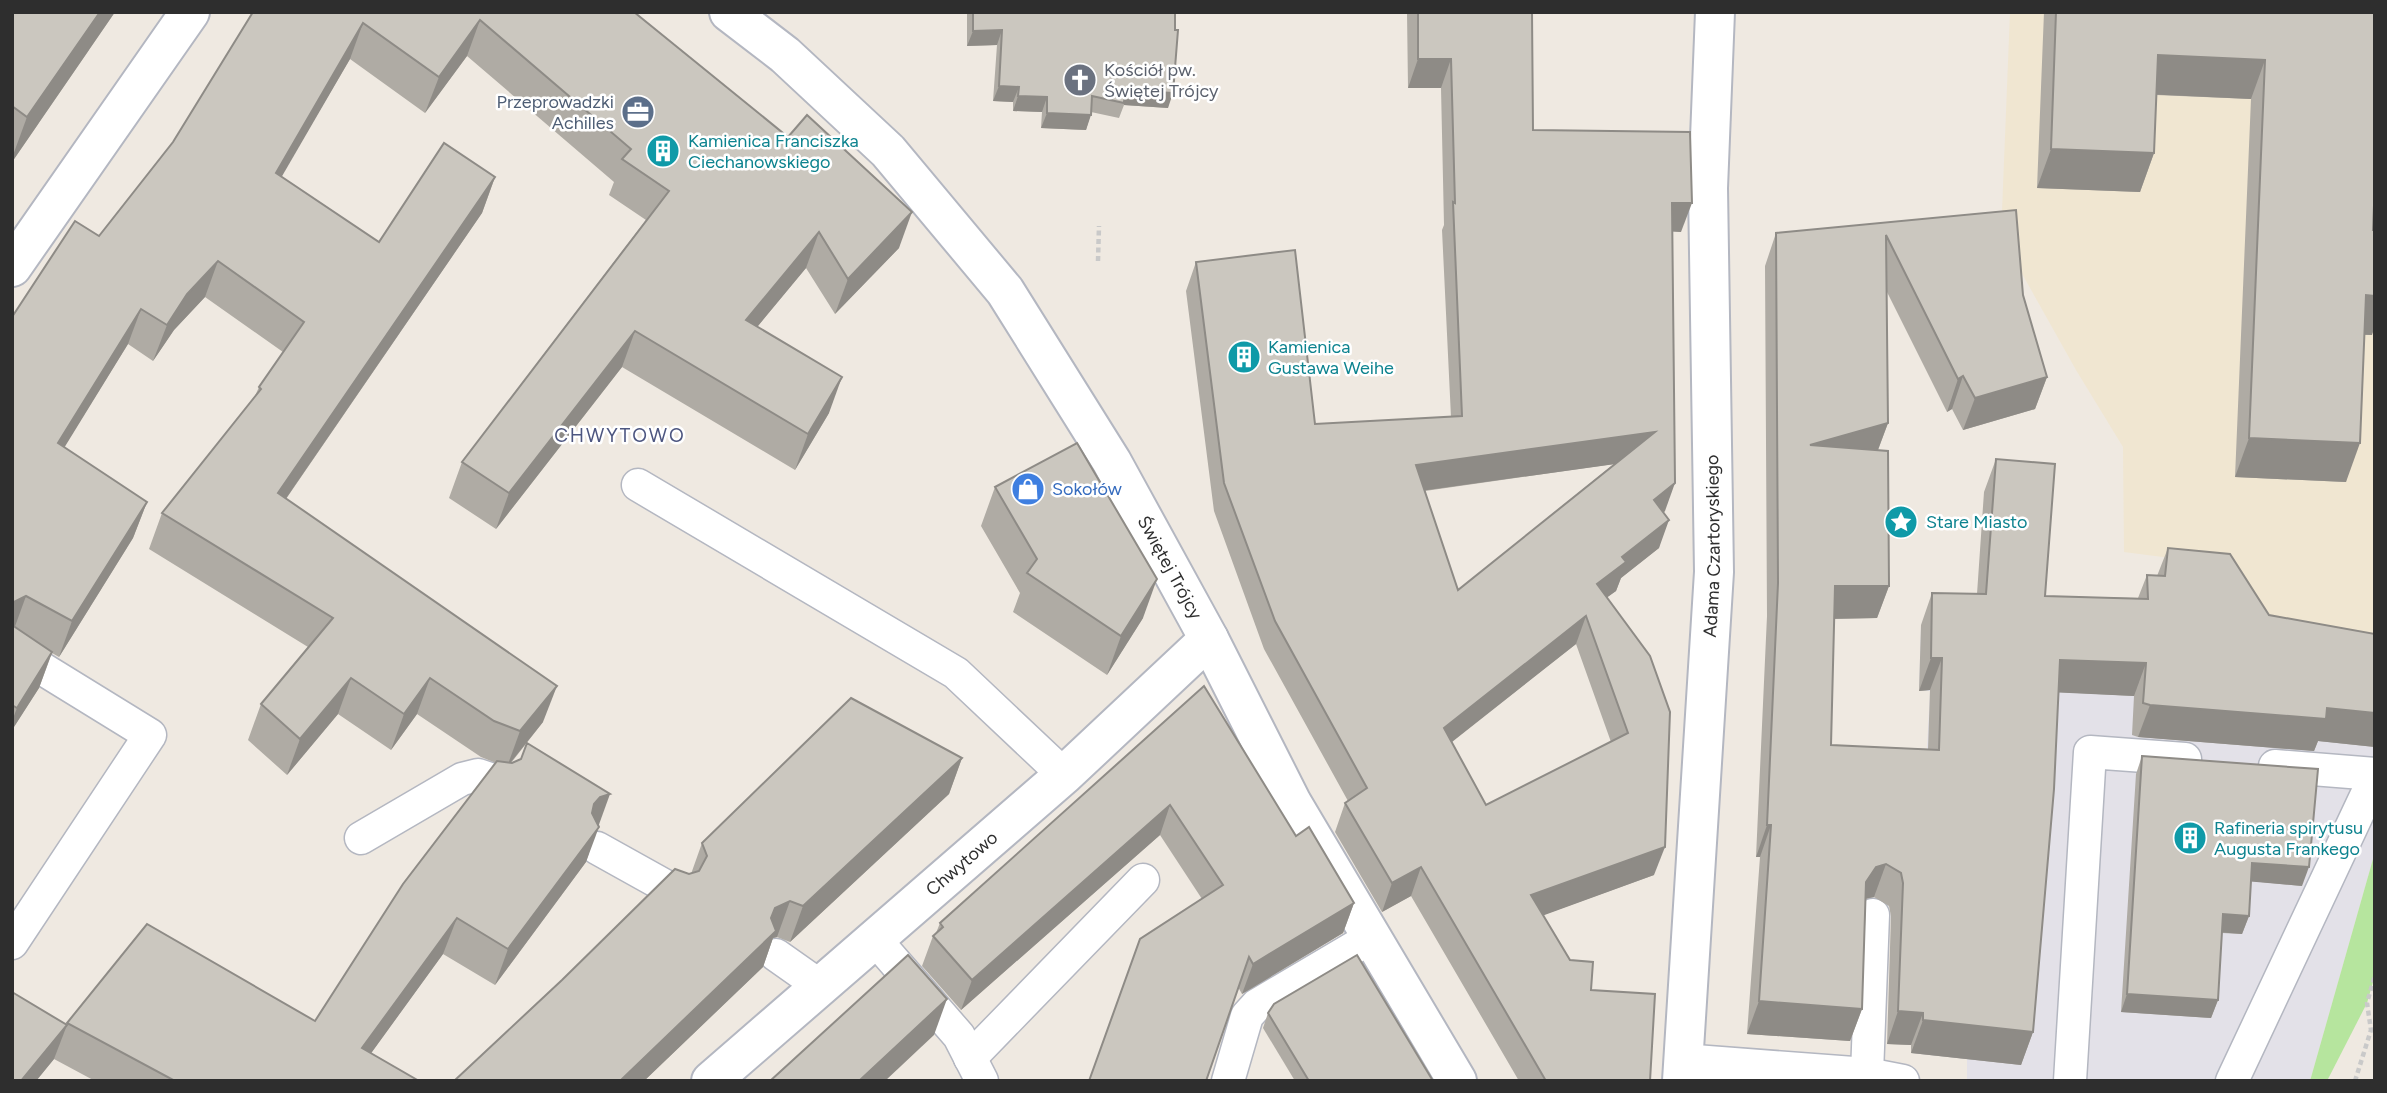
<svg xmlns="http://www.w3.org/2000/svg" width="2387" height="1093" viewBox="0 0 2387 1093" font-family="Figtree,sans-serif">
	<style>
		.industrial { fill: #e3e1e8 }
		.education { fill: #f0e6d1 }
		.green { fill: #b6e59e }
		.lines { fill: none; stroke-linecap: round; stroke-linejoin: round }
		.lane-casing { stroke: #b4b7c1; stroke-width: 35 }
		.street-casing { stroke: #b4b7c1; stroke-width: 42 }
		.path { stroke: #c9c9c9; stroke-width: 4.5; stroke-dasharray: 5 3.5; stroke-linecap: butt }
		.lane { stroke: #fff; stroke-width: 32 }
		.street { stroke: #fff; stroke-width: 38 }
		.wall { fill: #afaba4; fill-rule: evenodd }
		.shaded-wall { fill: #8e8b86 }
		.building { fill: #cbc7bf; stroke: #8e8b86; stroke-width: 2; fill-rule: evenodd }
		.labels { text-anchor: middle; stroke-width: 5; stroke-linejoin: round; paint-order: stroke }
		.worship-label { font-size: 18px; fill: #5b616d; stroke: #fff; text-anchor: start }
		.service-label { font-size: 18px; fill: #4e5e75; stroke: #fff; text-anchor: end }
		.culture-label { font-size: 18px; fill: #0d838f; stroke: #fff; text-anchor: start }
		.shop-label { font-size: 18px; fill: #366cbe; stroke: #fff; text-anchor: start }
		.street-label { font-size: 18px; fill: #2e2e2e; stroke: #fff }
		.neighbourhood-label { font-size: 19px; letter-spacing: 2px; fill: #4d5680; stroke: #fff }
	</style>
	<rect width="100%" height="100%" fill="#efe9e1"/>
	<polygon class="industrial" points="1921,625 2137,631 2375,668 2375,852 2310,1081 1967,1081 1967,1059 1911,1053 1930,691 1919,691"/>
	<polygon class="education" points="2010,12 2375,12 2375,668 2257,648 2225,565 2124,552 2123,447 2076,370 2001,236"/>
	<polygon class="green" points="2375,852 2375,975 2367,1003 2327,1081 2310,1081"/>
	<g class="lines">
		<defs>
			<g id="lane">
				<polyline points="638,485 956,673 1064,775"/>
				<polyline points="12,650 150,735 12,943"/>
				<polyline points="2275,766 2375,774"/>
				<polyline points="361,838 462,779 478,775 496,781"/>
				<polyline points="597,848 676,892"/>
				<polyline points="873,937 959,1036 982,1081"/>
				<polyline points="776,955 820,986"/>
				<polyline points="970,1058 1143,880"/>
				<polyline points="1695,1061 1867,1074 1903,1081"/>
				<polyline points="1867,1074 1873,915"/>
				<polyline points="1228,1081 1247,1016 1257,1005 1372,937"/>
				<polyline points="2070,1081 2090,752 2185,759"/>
				<polyline points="2232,1081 2375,777"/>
			</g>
			<g id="street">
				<path id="s1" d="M729 12 785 55 888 151 1005 291 1112 462 1209 639 1292 803 1457 1081"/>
				<polyline points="12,267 190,12"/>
				<polyline points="1684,1060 1729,1081"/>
				<path id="s2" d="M711 1081 1064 775 1209 639"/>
				<path id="s3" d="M1682 1081 1714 572 1708 188 1715 12"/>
			</g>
		</defs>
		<use href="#lane" class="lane-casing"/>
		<use href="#street" class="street-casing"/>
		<g class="path">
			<polyline points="1098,261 1099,226"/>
			<polyline points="2355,1081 2371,1030 2367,1003 2375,975"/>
		</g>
		<use href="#lane" class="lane"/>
		<use href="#street" class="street"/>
	</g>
	<g class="wall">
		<polygon points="12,12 115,12 12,162"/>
		<polygon points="253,12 634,12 899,248 835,314 806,268 757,327 829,413 795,470 622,367 496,529 449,498 462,462 646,220 609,195 614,182 467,56 425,113 350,59 281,176 379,242 495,177 482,213 286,499 543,722 511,763 598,825 586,862 495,985 443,954 371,1053 419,1081 95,1081 54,1059 36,1081 12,1081 67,1025 67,1023 315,1021 496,763 481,757 417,714 391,750 338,714 287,775 248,740 261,704 308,647 149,549 162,513 255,396 259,387 283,352 205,297 174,330 153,361 128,344 64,447 147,502 133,538 59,657 52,653 39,688 12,730 12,317 99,236 173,142"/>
		<polygon points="967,12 1175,12 1168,108 1124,105 1119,118 1091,112 1086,130 1041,128 1042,112 1013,111 1013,102 993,101 997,45 967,46"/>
		<path d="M1407 12H1532L1533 130 1681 232 1672 231 1665 511 1664 512 1659 548 1621 578 1616 591 1607 597 1654 875 1543 915 1570 960 1591 990 1650 1081H1519L1411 896 1382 912 1335 832 1345 803 1348 801 1264 649 1214 511 1186 291 1196 262 1315 424 1451 417 1442 230 1444 225 1441 88H1408ZM1614 464 1458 590 1425 491ZM1576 644 1611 742 1486 805 1451 742Z"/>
		<polygon points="2044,12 2375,12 2372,335 2365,335 2346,482 2235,477 2251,99 2156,95 2154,153 2140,192 2037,188"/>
		<polygon points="2016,210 2023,295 2047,377 2035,409 1963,430 1952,409 1947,412 1887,292 1888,423 1878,450 1889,586 1877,618 1834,619 1831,745 1928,749 1930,690 1919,691 1921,625 1932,593 1977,594 1984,492 1996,459 2045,596 2138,598 2147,575 2157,576 2168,548 2269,615 2375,634 2375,747 2318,741 2314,751 2138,737 2132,735 2134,696 2058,692 2033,1032 2021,1065 1911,1053 1911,1045 1887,1044 1891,916 1889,906 1874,897 1866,899 1862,1009 1850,1041 1747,1034 1760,857 1756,857 1767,616 1765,266 1776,233"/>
		<polygon points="995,487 1143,618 1107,675 1013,612 1020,593 981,526"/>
		<polygon points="1204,686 1296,836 1354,903 1343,933 1242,994 1238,987 1202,899 1160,835 961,1010 922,966 933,936 936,933 940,923"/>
		<polygon points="2142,756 2302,886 2251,881 2249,916 2242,934 2222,933 2218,1000 2211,1018 2121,1012 2136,774"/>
		<polygon points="962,758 949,794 790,942 777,937 773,938 763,967 644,1081 454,1081 691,874 702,843"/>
		<polygon points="1268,1013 1433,1081 1295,1081 1263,1028"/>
	</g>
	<g class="shaded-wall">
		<polygon points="100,12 115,12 12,162 12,158 27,117"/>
		<polygon points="480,20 467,56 425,113 439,77"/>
		<polygon points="363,23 350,59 263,209 276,173"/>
		<polygon points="1002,30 997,45 967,46 973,31"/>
		<polygon points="2158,55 2265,60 2251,99 2143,94"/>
		<polygon points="1418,59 1451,59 1441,88 1408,88"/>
		<polygon points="999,86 1019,87 1013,102 993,101"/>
		<polygon points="1125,90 1173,93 1168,108 1124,105"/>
		<polygon points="1018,96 1047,97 1042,112 1013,111"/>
		<polygon points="1047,113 1091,115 1086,130 1041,128"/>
		<polygon points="2051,149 2154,153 2140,192 2037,188"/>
		<polygon points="495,177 482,213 265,529 278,493"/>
		<polygon points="1672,203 1692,203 1681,232 1661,231"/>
		<polygon points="912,212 899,248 835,314 848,279"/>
		<polygon points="819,232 806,268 733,356 746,320"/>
		<polygon points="218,261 205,297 174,330 153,361 167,325 187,294"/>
		<polygon points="2366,295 2375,296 2375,326 2372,335 2352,334"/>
		<polygon points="141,309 128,344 45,479 58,443"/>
		<polygon points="635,331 622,367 496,529 509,493"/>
		<polygon points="1963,376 1952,409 1947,412 1958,379"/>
		<polygon points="842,377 829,413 795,470 808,434"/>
		<polygon points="2047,377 2035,409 1963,430 1975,398"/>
		<polygon points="1888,423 1876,455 1810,445"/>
		<polygon points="1655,432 1644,460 1406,493 1416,465"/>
		<polygon points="2249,438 2360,443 2346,482 2235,477"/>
		<polygon points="1675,483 1665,511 1644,528 1654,500"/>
		<polygon points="147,502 133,538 59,657 72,621"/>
		<polygon points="1669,520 1659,548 1621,578 1616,591 1587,612 1597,584 1622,557"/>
		<polygon points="1157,579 1143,618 1107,675 1121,636"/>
		<polygon points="1835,586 1889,586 1877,618 1823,619"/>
		<polygon points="26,596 13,632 12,632 12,603"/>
		<polygon points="1586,616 1576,644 1433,757 1444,728"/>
		<polygon points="52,652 39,688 12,730 12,721 17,708"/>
		<polygon points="1931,658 1942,658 1930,690 1919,691"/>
		<polygon points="2060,660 2146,663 2134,696 2048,692"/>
		<polygon points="351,678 338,714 287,775 300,739"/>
		<polygon points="430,678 417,714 391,750 404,714"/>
		<polygon points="557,686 543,722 507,767 520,731"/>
		<polygon points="2150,705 2327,708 2375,713 2375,747 2318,741 2314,751 2138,737"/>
		<polygon points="962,758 949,794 790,942 803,906"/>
		<polygon points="610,794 597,830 581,840 594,804 600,797"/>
		<polygon points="1170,805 1160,835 961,1010 972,980"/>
		<polygon points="1767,825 1771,825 1760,857 1756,857"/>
		<polygon points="599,827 586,862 495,985 508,949"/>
		<polygon points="1665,847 1654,875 1520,924 1531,895"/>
		<polygon points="2252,863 2309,867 2302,886 2245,881"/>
		<polygon points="1886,864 1874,897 1864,899 1866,882 1876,867"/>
		<polygon points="1421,867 1411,896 1382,912 1392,883"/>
		<polygon points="790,901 777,937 773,938 763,967 644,1081 620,1081 761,944 775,908"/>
		<polygon points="1354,903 1343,933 1242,994 1253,964"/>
		<polygon points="2223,914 2249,916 2242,934 2216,932"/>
		<polygon points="457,918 443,954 351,1081 362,1048"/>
		<polygon points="2127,994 2218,1000 2211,1018 2121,1012"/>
		<polygon points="947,999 934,1035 885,1081 859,1081"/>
		<polygon points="1759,1001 1862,1009 1850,1041 1747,1034"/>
		<polygon points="1898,1011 1923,1013 1911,1045 1887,1044"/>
		<polygon points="1923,1020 2033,1032 2021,1065 1911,1053"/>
		<polygon points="67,1025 54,1059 36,1081 21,1081"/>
	</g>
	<g class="building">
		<polygon points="12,12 100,12 27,117 12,106"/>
		<polygon points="253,12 634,12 788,137 807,115 912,212 848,279 819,232 746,320 842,377 808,434 635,331 509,493 462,462 669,191 622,159 631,149 480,20 439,77 363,23 276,173 379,242 444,143 495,177 278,493 557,686 520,731 494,721 430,678 404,714 351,678 300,739 261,704 333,618 162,513 261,389 259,387 304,322 218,261 187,294 167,325 141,309 58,443 147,502 72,621 26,596 12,603 12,317 75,221 99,236 173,142"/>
		<polygon points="973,12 1175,12 1175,30 1178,30 1173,93 1125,90 1124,103 1092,96 1091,115 1047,113 1047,97 1018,96 1019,87 999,86 1002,30 973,31"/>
		<path d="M1418 12H1532L1533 130 1690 132 1692 203H1672L1675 483 1654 500 1669 520 1622 557 1626 562 1597 584 1650 656 1670 712 1665 847 1531 895 1570 960 1593 962 1591 990 1655 994 1650 1081H1546L1421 867 1392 883 1345 803 1367 788 1275 621 1224 483 1196 262 1295 250 1315 424 1462 416 1453 202 1455 203 1451 59H1418ZM1655 432 1458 590 1416 465ZM1586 616 1628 733 1486 805 1444 728Z"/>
		<polygon points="2056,12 2375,12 2375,181 2373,230 2375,230 2375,296 2366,295 2360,443 2249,438 2265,60 2158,55 2154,153 2051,149"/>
		<polygon points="2016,210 2023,295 2047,377 1975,398 1963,376 1958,379 1886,235 1888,423 1810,445 1888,451 1889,586 1835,586 1831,745 1939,750 1942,658 1931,658 1932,593 1986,594 1996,459 2055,464 2045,596 2148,599 2147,575 2165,576 2168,548 2230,554 2269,615 2375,634 2375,713 2327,708 2326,719 2150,705 2143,703 2146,663 2060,660 2054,789 2033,1032 1923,1020 1923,1013 1898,1011 1903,883 1901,873 1886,864 1876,867 1866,882 1862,1009 1759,1001 1771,825 1767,825 1778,583 1776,233"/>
		<polygon points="1077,443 1157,579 1121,636 1027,573 1037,559 995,487"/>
		<polygon points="12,625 52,652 17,708 12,705"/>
		<polygon points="1204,686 1296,836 1309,827 1354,903 1253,964 1249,957 1206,1081 1089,1081 1140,939 1223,885 1170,805 972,980 933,936 943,927 940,923"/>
		<polygon points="851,698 962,758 803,906 790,901 775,908 771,918 776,931 620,1081 454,1081 562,980 675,869 689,874 699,871 707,856 702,843"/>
		<polygon points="527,743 610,794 600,797 594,804 592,813 599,827 508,949 457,918 362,1048 419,1081 175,1081 67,1023 147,924 315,1021 403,884 497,761 512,763 521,759"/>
		<polygon points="2142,756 2318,769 2309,867 2252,863 2249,916 2223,914 2218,1000 2127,994"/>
		<polygon points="908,955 947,999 859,1081 770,1081"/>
		<polygon points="1357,955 1433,1081 1309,1081 1268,1013 1274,1004"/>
		<polygon points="12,992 67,1025 21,1081 12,1081"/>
	</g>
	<defs>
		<symbol id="church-disc" viewBox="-11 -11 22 22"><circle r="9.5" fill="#6b7280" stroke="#fff"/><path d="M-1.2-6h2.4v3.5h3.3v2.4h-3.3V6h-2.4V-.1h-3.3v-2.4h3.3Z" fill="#fff"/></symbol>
		<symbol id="office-disc" viewBox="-11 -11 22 22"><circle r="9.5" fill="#5c6f8a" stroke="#fff"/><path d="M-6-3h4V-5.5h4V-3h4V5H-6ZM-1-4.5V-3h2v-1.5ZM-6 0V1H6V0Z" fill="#fff"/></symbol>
		<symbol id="building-disc" viewBox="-11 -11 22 22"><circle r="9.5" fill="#0f9aa8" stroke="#fff"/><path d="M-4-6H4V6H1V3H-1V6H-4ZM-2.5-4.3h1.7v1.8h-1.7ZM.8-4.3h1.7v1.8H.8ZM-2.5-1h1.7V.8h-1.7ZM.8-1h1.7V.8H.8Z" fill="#fff"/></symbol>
		<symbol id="shop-disc" viewBox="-11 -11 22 22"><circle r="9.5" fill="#3f7fe0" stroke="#fff"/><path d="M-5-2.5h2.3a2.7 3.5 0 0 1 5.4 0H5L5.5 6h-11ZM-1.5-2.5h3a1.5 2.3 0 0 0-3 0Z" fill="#fff"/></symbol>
		<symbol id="sight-disc" viewBox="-11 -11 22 22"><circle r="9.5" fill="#0f9aa8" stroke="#fff"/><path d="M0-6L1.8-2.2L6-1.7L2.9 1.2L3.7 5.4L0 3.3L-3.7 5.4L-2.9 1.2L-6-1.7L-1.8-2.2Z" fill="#fff"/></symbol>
	</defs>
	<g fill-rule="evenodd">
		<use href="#church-disc" x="1061" y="61" width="38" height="38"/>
		<use href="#office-disc" x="619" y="93" width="38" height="38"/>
		<use href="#building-disc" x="644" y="132" width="38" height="38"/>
		<use href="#building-disc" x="1225" y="338" width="38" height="38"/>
		<use href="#shop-disc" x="1009" y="470" width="38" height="38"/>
		<use href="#sight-disc" x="1882" y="503" width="38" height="38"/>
		<use href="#building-disc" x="2171" y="819" width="38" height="38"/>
	</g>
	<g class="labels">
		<g class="worship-label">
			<text x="1104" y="76">Kościół pw.<tspan x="1104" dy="21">Świętej Trójcy</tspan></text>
		</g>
		<g class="service-label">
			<text x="614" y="108">Przeprowadzki<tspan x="614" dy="21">Achilles</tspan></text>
		</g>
		<g class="culture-label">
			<text x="688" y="147">Kamienica Franciszka<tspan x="688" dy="21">Ciechanowskiego</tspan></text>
			<text x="1268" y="353">Kamienica<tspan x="1268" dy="21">Gustawa Weihe</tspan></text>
			<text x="1926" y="528">Stare Miasto</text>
			<text x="2214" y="834">Rafineria spirytusu<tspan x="2214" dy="21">Augusta Frankego</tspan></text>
		</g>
		<g class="shop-label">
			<text x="1052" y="495">Sokołów</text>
		</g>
		<g class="street-label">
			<text dy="6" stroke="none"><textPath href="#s3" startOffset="536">Adama Czartoryskiego</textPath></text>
			<text dy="6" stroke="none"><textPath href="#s1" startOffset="716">Świętej Trójcy</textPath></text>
			<text dy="6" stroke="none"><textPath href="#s2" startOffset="332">Chwytowo</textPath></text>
		</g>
		<g class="neighbourhood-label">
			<text x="620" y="442">CHWYTOWO</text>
		</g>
	</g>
	<rect width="2387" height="1093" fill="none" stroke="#2e2e2e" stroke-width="28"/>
</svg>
